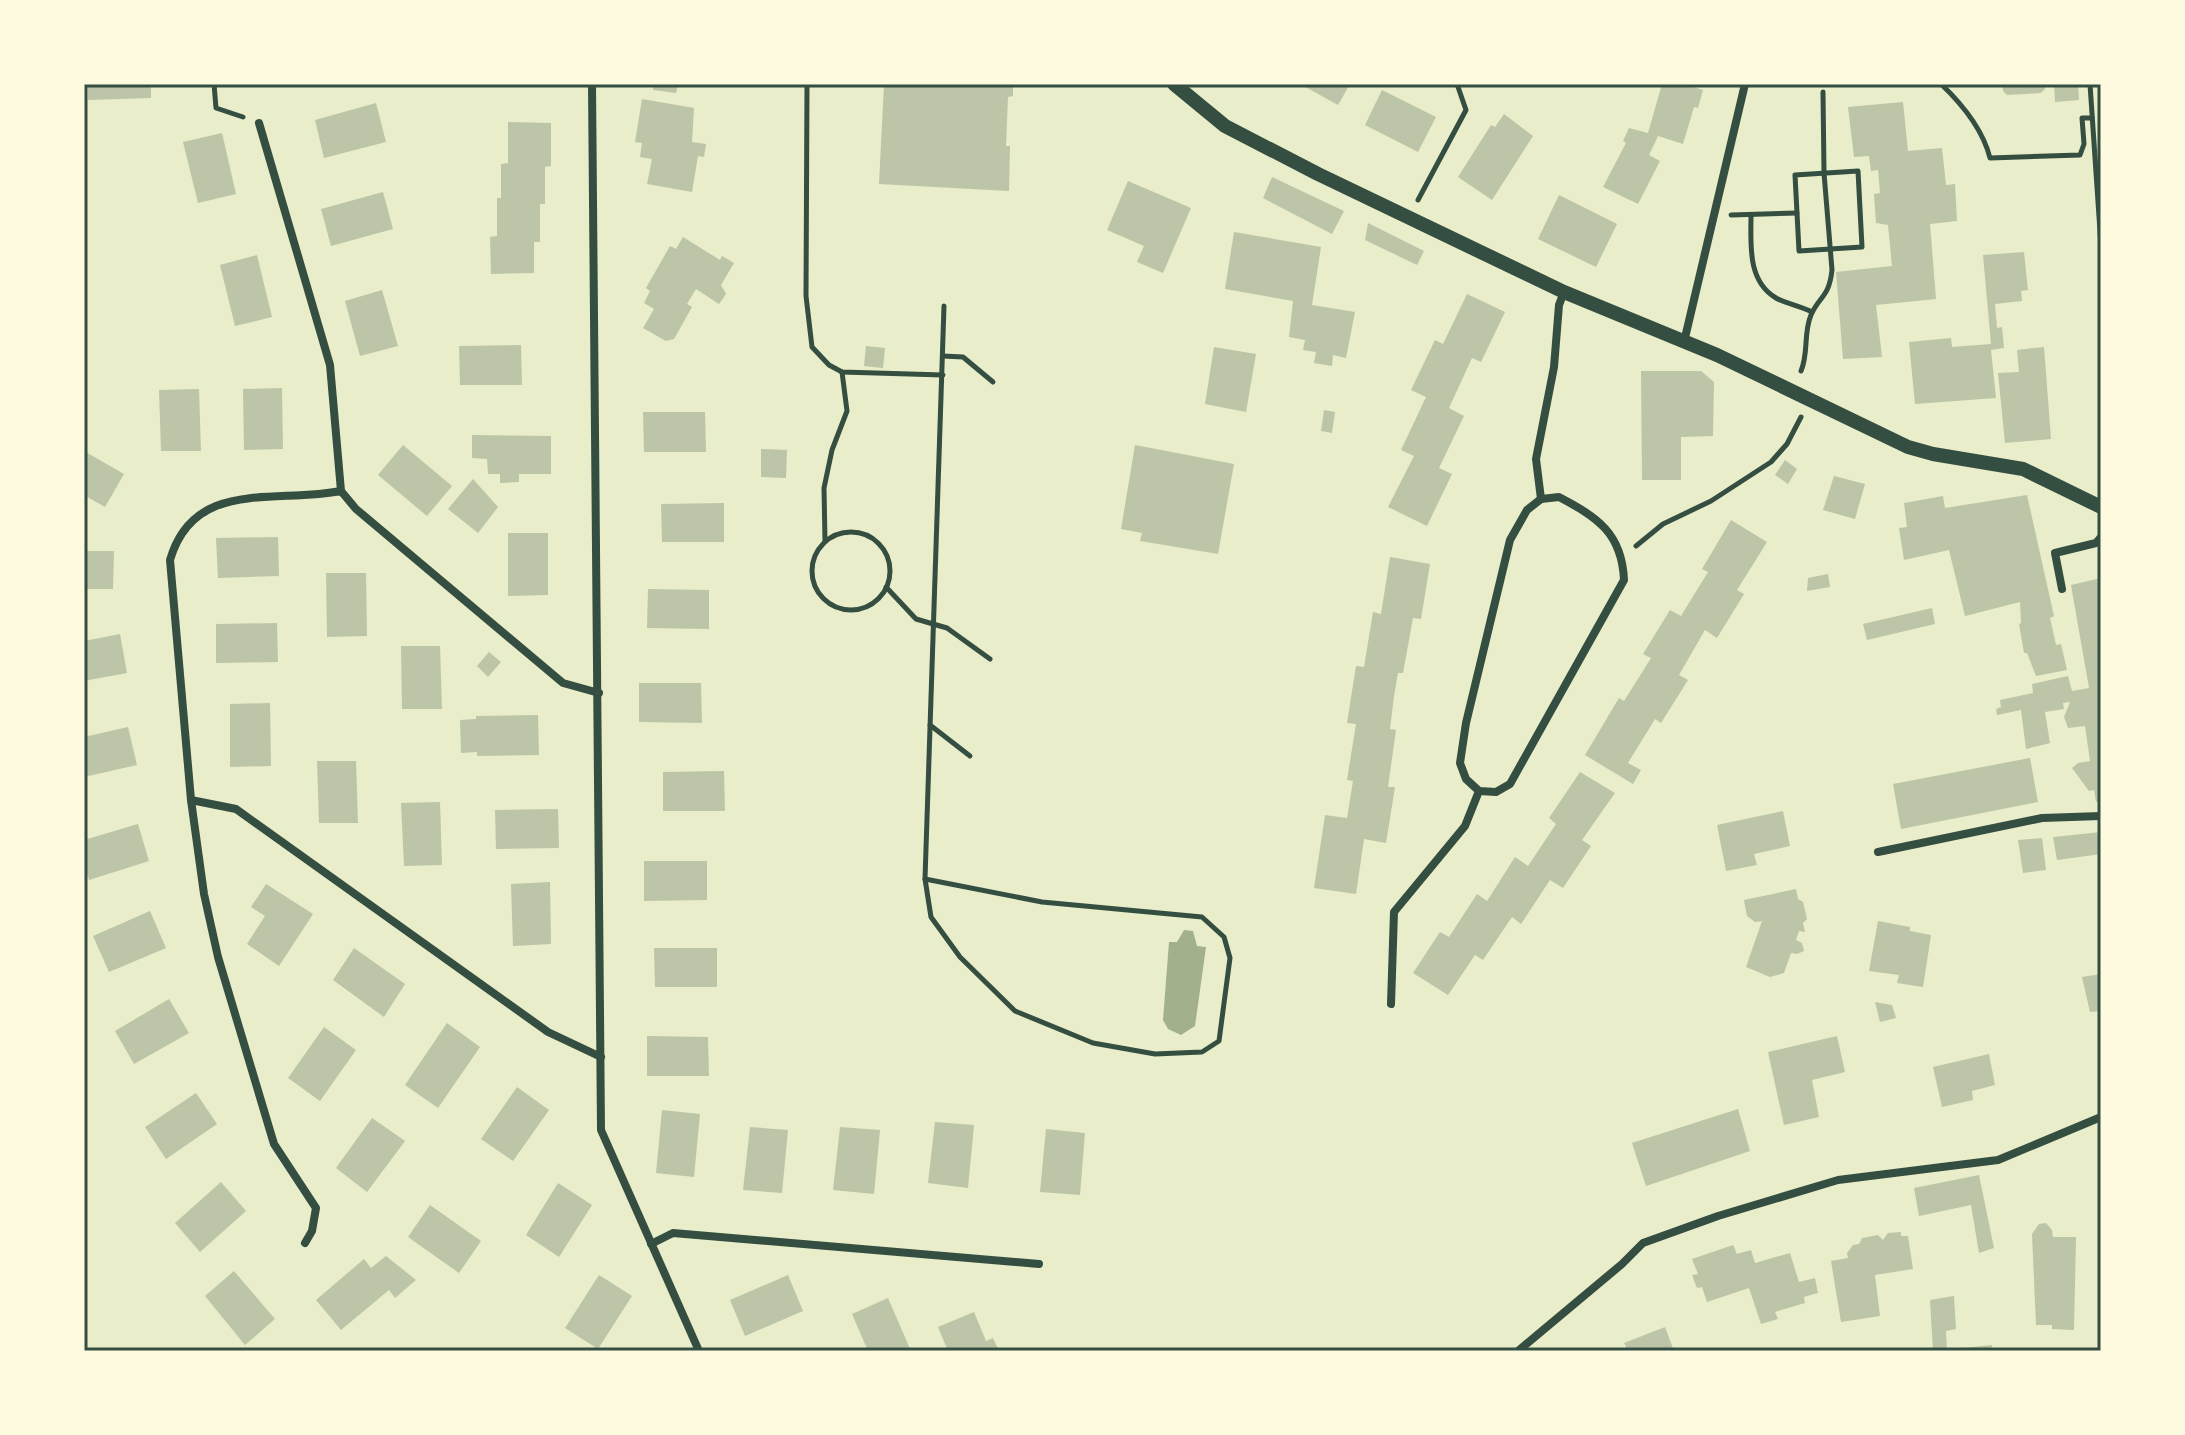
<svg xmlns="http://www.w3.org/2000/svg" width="2185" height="1435" font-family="Inter,sans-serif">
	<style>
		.water { fill: #a3b18a }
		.building { fill: #bcc5a7 }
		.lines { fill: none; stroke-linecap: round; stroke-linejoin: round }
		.path { stroke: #344e41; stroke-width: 5 }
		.minor { stroke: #344e41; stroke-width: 8 }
		.tertiary { stroke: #344e41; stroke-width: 14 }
		.neatline { fill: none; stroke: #344e41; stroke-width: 3 }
	</style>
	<rect width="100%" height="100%" fill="#e9edc9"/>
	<!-- water -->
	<path class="water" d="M1184 930 1193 931 1197 946 1206 947 1195 1026 1181 1035 1168 1029 1163 1020 1169 942H1177Z"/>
	<!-- building -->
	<g class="building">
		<path d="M88 84H151V98L88 100Z"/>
		<path d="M653 84H678L676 93 653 90Z"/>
		<path d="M884 84 981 87V84H1013V96L1008 97 1006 146H1010L1009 191 879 184Z"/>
		<path d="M1300 84H1350L1338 105Z"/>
		<path d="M1662 84H1684L1703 90 1698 108 1694 107 1683 144 1658 136 1649 155 1660 161 1638 204 1603 187 1626 143 1623 141 1629 128 1648 133Z"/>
		<path d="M2002 84H2045V89L2041 93 2007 95 2003 91Z"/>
		<path d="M2054 84H2078L2079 100 2055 102Z"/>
		<path d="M1382 90 1436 117 1418 152 1365 125Z"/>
		<path d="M642 99 694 108 692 142 706 144 704 157 698 156 692 192 647 184 652 159 640 157 642 143 635 142Z"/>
		<path d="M1903 102 1908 151 1942 148 1946 185 1955 184 1957 221 1930 224 1936 299 1876 305 1882 357 1843 359 1836 272 1892 266 1888 225 1876 223 1874 194 1880 193 1878 170 1871 171 1869 156 1854 157 1848 107Z"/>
		<path d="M376 103 386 142 324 158 315 120Z"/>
		<path d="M1504 114 1533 136 1492 200 1458 177 1491 125 1495 127Z"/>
		<path d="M508 122 551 123V166L545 167V204H540V242H534V273L491 274 490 237 497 236V198H501V164L508 163Z"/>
		<path d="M222 133 236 194 198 203 183 142Z"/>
		<path d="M1272 177 1344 211 1332 234 1263 198Z"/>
		<path d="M1128 181 1191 208 1163 273 1137 262 1144 246 1107 230Z"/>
		<path d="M383 192 393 229 331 246 321 209Z"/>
		<path d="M1559 195 1617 224 1596 267 1538 239Z"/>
		<path d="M1368 223 1424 251 1417 265 1365 240Z"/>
		<path d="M1234 232 1321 247 1312 305 1355 312 1346 358 1333 355 1332 366 1314 363 1316 352 1303 350 1305 340 1289 337 1293 301 1225 289Z"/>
		<path d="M683 237 720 260 722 256 734 263 721 285 726 294 719 304 696 289 687 304 692 307 674 339 666 341 643 328 654 309 644 303 650 291 646 288 670 246 676 249Z"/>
		<path d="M2024 252 2028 290 2021 291 2022 301 1995 304 1997 328 2002 327 2004 348 1991 350 1996 398 1915 404 1909 342 1951 338 1952 347 1991 344 1983 255Z"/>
		<path d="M257 255 272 317 235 326 220 265Z"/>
		<path d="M382 290 398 346 360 356 345 301Z"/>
		<path d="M1467 294 1505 312 1481 362 1472 358 1449 408 1464 416 1439 468 1452 474 1427 526 1388 507 1414 456 1401 450 1426 397 1411 390 1435 340 1443 344Z"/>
		<path d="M521 345 522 385H460L459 346Z"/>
		<path d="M866 346 885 348 883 368 864 366Z"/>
		<path d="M1214 347 1256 354 1246 412 1205 404Z"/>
		<path d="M2044 347 2051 439 2005 443 1998 373 2019 372 2017 350Z"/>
		<path d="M1641 371H1701L1714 382 1713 436 1681 437V480H1642Z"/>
		<path d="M282 388 283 449 244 450 243 389Z"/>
		<path d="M199 389 201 451H161L159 390Z"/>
		<path d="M1324 410 1335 412 1332 433 1321 431Z"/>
		<path d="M643 412H705L706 452H644Z"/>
		<path d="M472 435 551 436V474H519V482L500 483V474H488L487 459 472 458Z"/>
		<path d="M403 445 452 486 427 516 378 475Z"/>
		<path d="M1135 445 1234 464 1218 554 1140 541 1142 533 1121 529Z"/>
		<path d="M761 449 787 450 786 478 761 477Z"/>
		<path d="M84 451 124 474 105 507 84 495Z"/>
		<path d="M1785 460 1797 469 1788 484 1775 475Z"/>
		<path d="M1834 476 1865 484 1855 519 1823 510Z"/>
		<path d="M473 479 498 507 478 533 448 509Z"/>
		<path d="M2027 495 2054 616 2050 618 2056 645 2061 644 2067 670 2036 676 2027 653H2024L2019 624 2021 623 2020 602 1965 616 1949 550 1904 560 1899 528 1907 527 1904 503 1943 496 1945 508Z"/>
		<path d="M724 503V542H662L661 504Z"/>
		<path d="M1731 520 1767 542 1737 590 1744 594 1717 638 1705 630 1679 675 1688 680 1661 723 1655 719 1628 763 1641 770 1633 784 1585 755 1619 698 1624 701 1651 658 1643 654 1670 610 1681 616 1708 572 1702 569Z"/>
		<path d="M508 533H548V595L508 596Z"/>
		<path d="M278 537 279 576 218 578 216 538Z"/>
		<path d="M84 551H114L113 589H84Z"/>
		<path d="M1390 557 1430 564 1421 619 1413 618 1403 673H1398L1394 696 1390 729 1396 730 1388 787H1395L1386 843 1364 839 1356 894 1314 888 1325 815 1347 818 1353 781 1347 780 1356 724 1347 723 1356 666 1364 667 1373 612 1381 614Z"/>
		<path d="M326 573H366L367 636 327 637Z"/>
		<path d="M1828 574 1830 587 1807 591 1808 578Z"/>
		<path d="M2101 578V802H2096L2094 790 2089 791 2072 768 2078 763 2090 761 2085 726 2068 728 2064 717 2070 702 2063 703 2064 709 2045 712 2050 743 2026 749 2021 710 1997 715 1996 709 2001 707 2000 700 2033 693 2032 684 2068 676 2072 691 2089 688 2071 585Z"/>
		<path d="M648 589 709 590V629L647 628Z"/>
		<path d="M1932 608 1935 624 1867 640 1863 624Z"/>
		<path d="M277 623 278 662 216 663V624Z"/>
		<path d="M120 634 127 673 84 681V641Z"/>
		<path d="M401 646H440L442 709H402Z"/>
		<path d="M489 652 501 662 488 677 477 666Z"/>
		<path d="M639 683H701L702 723 639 722Z"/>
		<path d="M270 703 271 766 230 767V704Z"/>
		<path d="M538 715 539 755 477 756V752L461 753 460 720 476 719V716Z"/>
		<path d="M128 727 137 765 84 777V737Z"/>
		<path d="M2030 758 2038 802 1901 829 1893 784Z"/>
		<path d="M317 761H356L358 823H319Z"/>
		<path d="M724 771 725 811H663V772Z"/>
		<path d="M1580 772 1615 793 1582 840 1591 846 1563 888 1550 880 1521 924 1512 917 1483 960 1475 955 1448 995 1413 973 1440 932 1449 937 1477 894 1487 901 1515 857 1528 866 1556 824 1549 818Z"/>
		<path d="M440 802 442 865 404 866 401 803Z"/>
		<path d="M558 809 559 848 496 849 495 810Z"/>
		<path d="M1783 811 1790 846 1754 854 1757 865 1726 871 1717 825Z"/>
		<path d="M138 824 149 861 89 880 84 862V840Z"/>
		<path d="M2101 832V854L2057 860 2053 837Z"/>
		<path d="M2042 838 2046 870 2023 873 2018 840Z"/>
		<path d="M644 861H707V900L644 901Z"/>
		<path d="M550 882 551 944 513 946 511 884Z"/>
		<path d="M266 884 313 914 279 966 247 944 265 916 251 907Z"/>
		<path d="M1796 889 1798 899 1803 902 1807 919 1803 923 1805 932 1799 931 1796 940 1802 943 1804 951 1797 954 1791 953 1784 973 1770 977 1746 967 1762 921 1755 922 1747 916 1744 900Z"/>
		<path d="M150 911 166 948 109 972 93 936Z"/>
		<path d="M1878 921 1910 927V931L1931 935 1923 987 1897 983 1899 975 1869 971Z"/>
		<path d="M354 948 405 984 384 1017 333 980Z"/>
		<path d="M654 948H717V987H655Z"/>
		<path d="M2101 974V1011L2090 1012 2082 977Z"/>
		<path d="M169 999 189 1033 134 1064 115 1031Z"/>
		<path d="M1875 1002 1892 1005 1896 1018 1880 1022Z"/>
		<path d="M447 1023 480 1047 438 1108 405 1085Z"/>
		<path d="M324 1027 356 1050 320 1101 288 1078Z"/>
		<path d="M647 1036 708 1037 709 1076H647Z"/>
		<path d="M1837 1036 1845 1072 1812 1080 1819 1117 1784 1125 1768 1052Z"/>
		<path d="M1989 1054 1995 1085 1972 1091 1973 1100 1942 1107 1933 1067Z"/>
		<path d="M517 1087 549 1110 513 1161 481 1139Z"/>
		<path d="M196 1093 217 1124 166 1159 145 1127Z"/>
		<path d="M1738 1109 1750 1151 1646 1186 1632 1143Z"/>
		<path d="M662 1110 700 1114 694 1177 656 1173Z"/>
		<path d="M372 1118 405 1141 367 1192 336 1168Z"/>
		<path d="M935 1122 974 1125 968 1188 928 1183Z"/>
		<path d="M750 1127 788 1130 782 1193 743 1190Z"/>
		<path d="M840 1127 880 1130 874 1194 833 1190Z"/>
		<path d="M1046 1129 1085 1133 1080 1195 1040 1192Z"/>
		<path d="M1979 1175 1994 1248 1979 1253 1971 1205 1919 1216 1914 1188Z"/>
		<path d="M221 1182 246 1211 200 1252 175 1223Z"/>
		<path d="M558 1183 592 1205 559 1257 526 1235Z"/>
		<path d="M430 1205 481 1241 459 1273 408 1237Z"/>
		<path d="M2046 1223 2052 1230 2053 1237H2076L2074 1330 2052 1329V1325H2036L2032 1234 2039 1224Z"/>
		<path d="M1901 1232V1236H1908L1913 1269 1875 1275 1880 1316 1841 1322 1831 1261 1848 1258 1847 1253 1853 1245 1859 1244 1862 1238 1878 1235 1883 1240 1888 1233Z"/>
		<path d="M1733 1245 1737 1254 1751 1250 1755 1263 1790 1253 1799 1282 1815 1278 1818 1293 1804 1297 1805 1303 1775 1312 1778 1319 1761 1324 1749 1288 1707 1302 1702 1287 1697 1288 1692 1275 1698 1274 1692 1259Z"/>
		<path d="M386 1256 416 1280 395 1298 389 1290 341 1330 316 1300 364 1259 371 1268Z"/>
		<path d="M234 1271 275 1319 245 1345 205 1296Z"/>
		<path d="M599 1275 632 1296 598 1349 565 1328Z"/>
		<path d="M788 1275 803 1311 745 1336 730 1300Z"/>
		<path d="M1954 1296 1956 1329 1946 1331 1947 1351H1933L1930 1300Z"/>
		<path d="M888 1298 911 1351H868L852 1314Z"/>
		<path d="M974 1312 986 1341 993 1338 999 1351H948L938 1327Z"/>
		<path d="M1665 1327 1674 1351H1628L1624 1343Z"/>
		<path d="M1992 1345V1351H1954V1349Z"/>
	</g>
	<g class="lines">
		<!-- path -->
		<g class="path">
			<path d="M214 84 216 108 243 117"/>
			<path d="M807 84 806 296 812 347 829 365 842 372 943 375"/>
			<path d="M1941 84C1962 104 1983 130 1990 158L2080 155 2084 144 2082 118H2092"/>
			<path d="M2090 84 2101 246"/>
			<path d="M1858 171 1862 247 1799 251 1795 175Z"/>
			<path d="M1418 200 1466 110 1457 84"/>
			<path d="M1731 215 1797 213"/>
			<path d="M1751 216C1751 244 1747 281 1776 298 1786 304 1799 305 1812 312"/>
			<path d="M943 356 963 357 993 382"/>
			<path d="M1801 371C1809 352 1803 334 1811 315 1819 296 1829 298 1832 270L1824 173 1823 92"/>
			<circle cx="851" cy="571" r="39"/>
			<path d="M825 541 824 488 832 450 847 411 842 372"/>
			<path d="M1636 546 1663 524 1711 501 1771 462 1787 444 1801 417"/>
			<path d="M886 587 916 619 947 628 990 659"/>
			<path d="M930 725 970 756"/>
			<path d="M925 879 1042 902 1202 917 1224 937 1230 958 1219 1041 1202 1052 1155 1054 1093 1043 1015 1011 960 957 931 917Z"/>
			<path d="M925 879 944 306"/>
		</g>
		<!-- minor -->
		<g class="minor">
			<path d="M592 84 601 1130 699 1351"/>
			<path d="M259 123 330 365 341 491"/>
			<path d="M1684 342 1745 84"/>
			<path d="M1559 497C1597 517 1622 533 1624 580L1510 784 1496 792 1479 791 1466 779 1460 763 1466 723 1510 540 1527 510 1541 499Z"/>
			<path d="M1541 499 1536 459 1554 367 1559 305 1564 292"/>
			<path d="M2062 589 2055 553 2096 543 2101 537"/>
			<path d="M191 800 236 809 548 1032 601 1057"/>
			<path d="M1878 852 2042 818 2101 816"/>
			<path d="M1391 1004 1394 912 1465 826 1479 791"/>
			<path d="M305 1243 312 1231 316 1208 274 1144 218 957 204 894 191 800 170 560C194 478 275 504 341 491L356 509 563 683 599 693"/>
			<path d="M651 1244 673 1233 1039 1264"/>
			<path d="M1518 1351 1622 1264 1643 1243 1718 1216 1838 1180 1998 1160 2101 1117"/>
		</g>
		<!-- tertiary -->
		<path class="tertiary" d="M1174 84 1225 126 1318 174 1564 292 1717 355 1908 447 1933 454 2023 469 2101 507"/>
	</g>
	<!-- border -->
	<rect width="2185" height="1435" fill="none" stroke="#fefae0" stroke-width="172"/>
	<rect x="86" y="86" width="2013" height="1263" class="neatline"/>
</svg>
